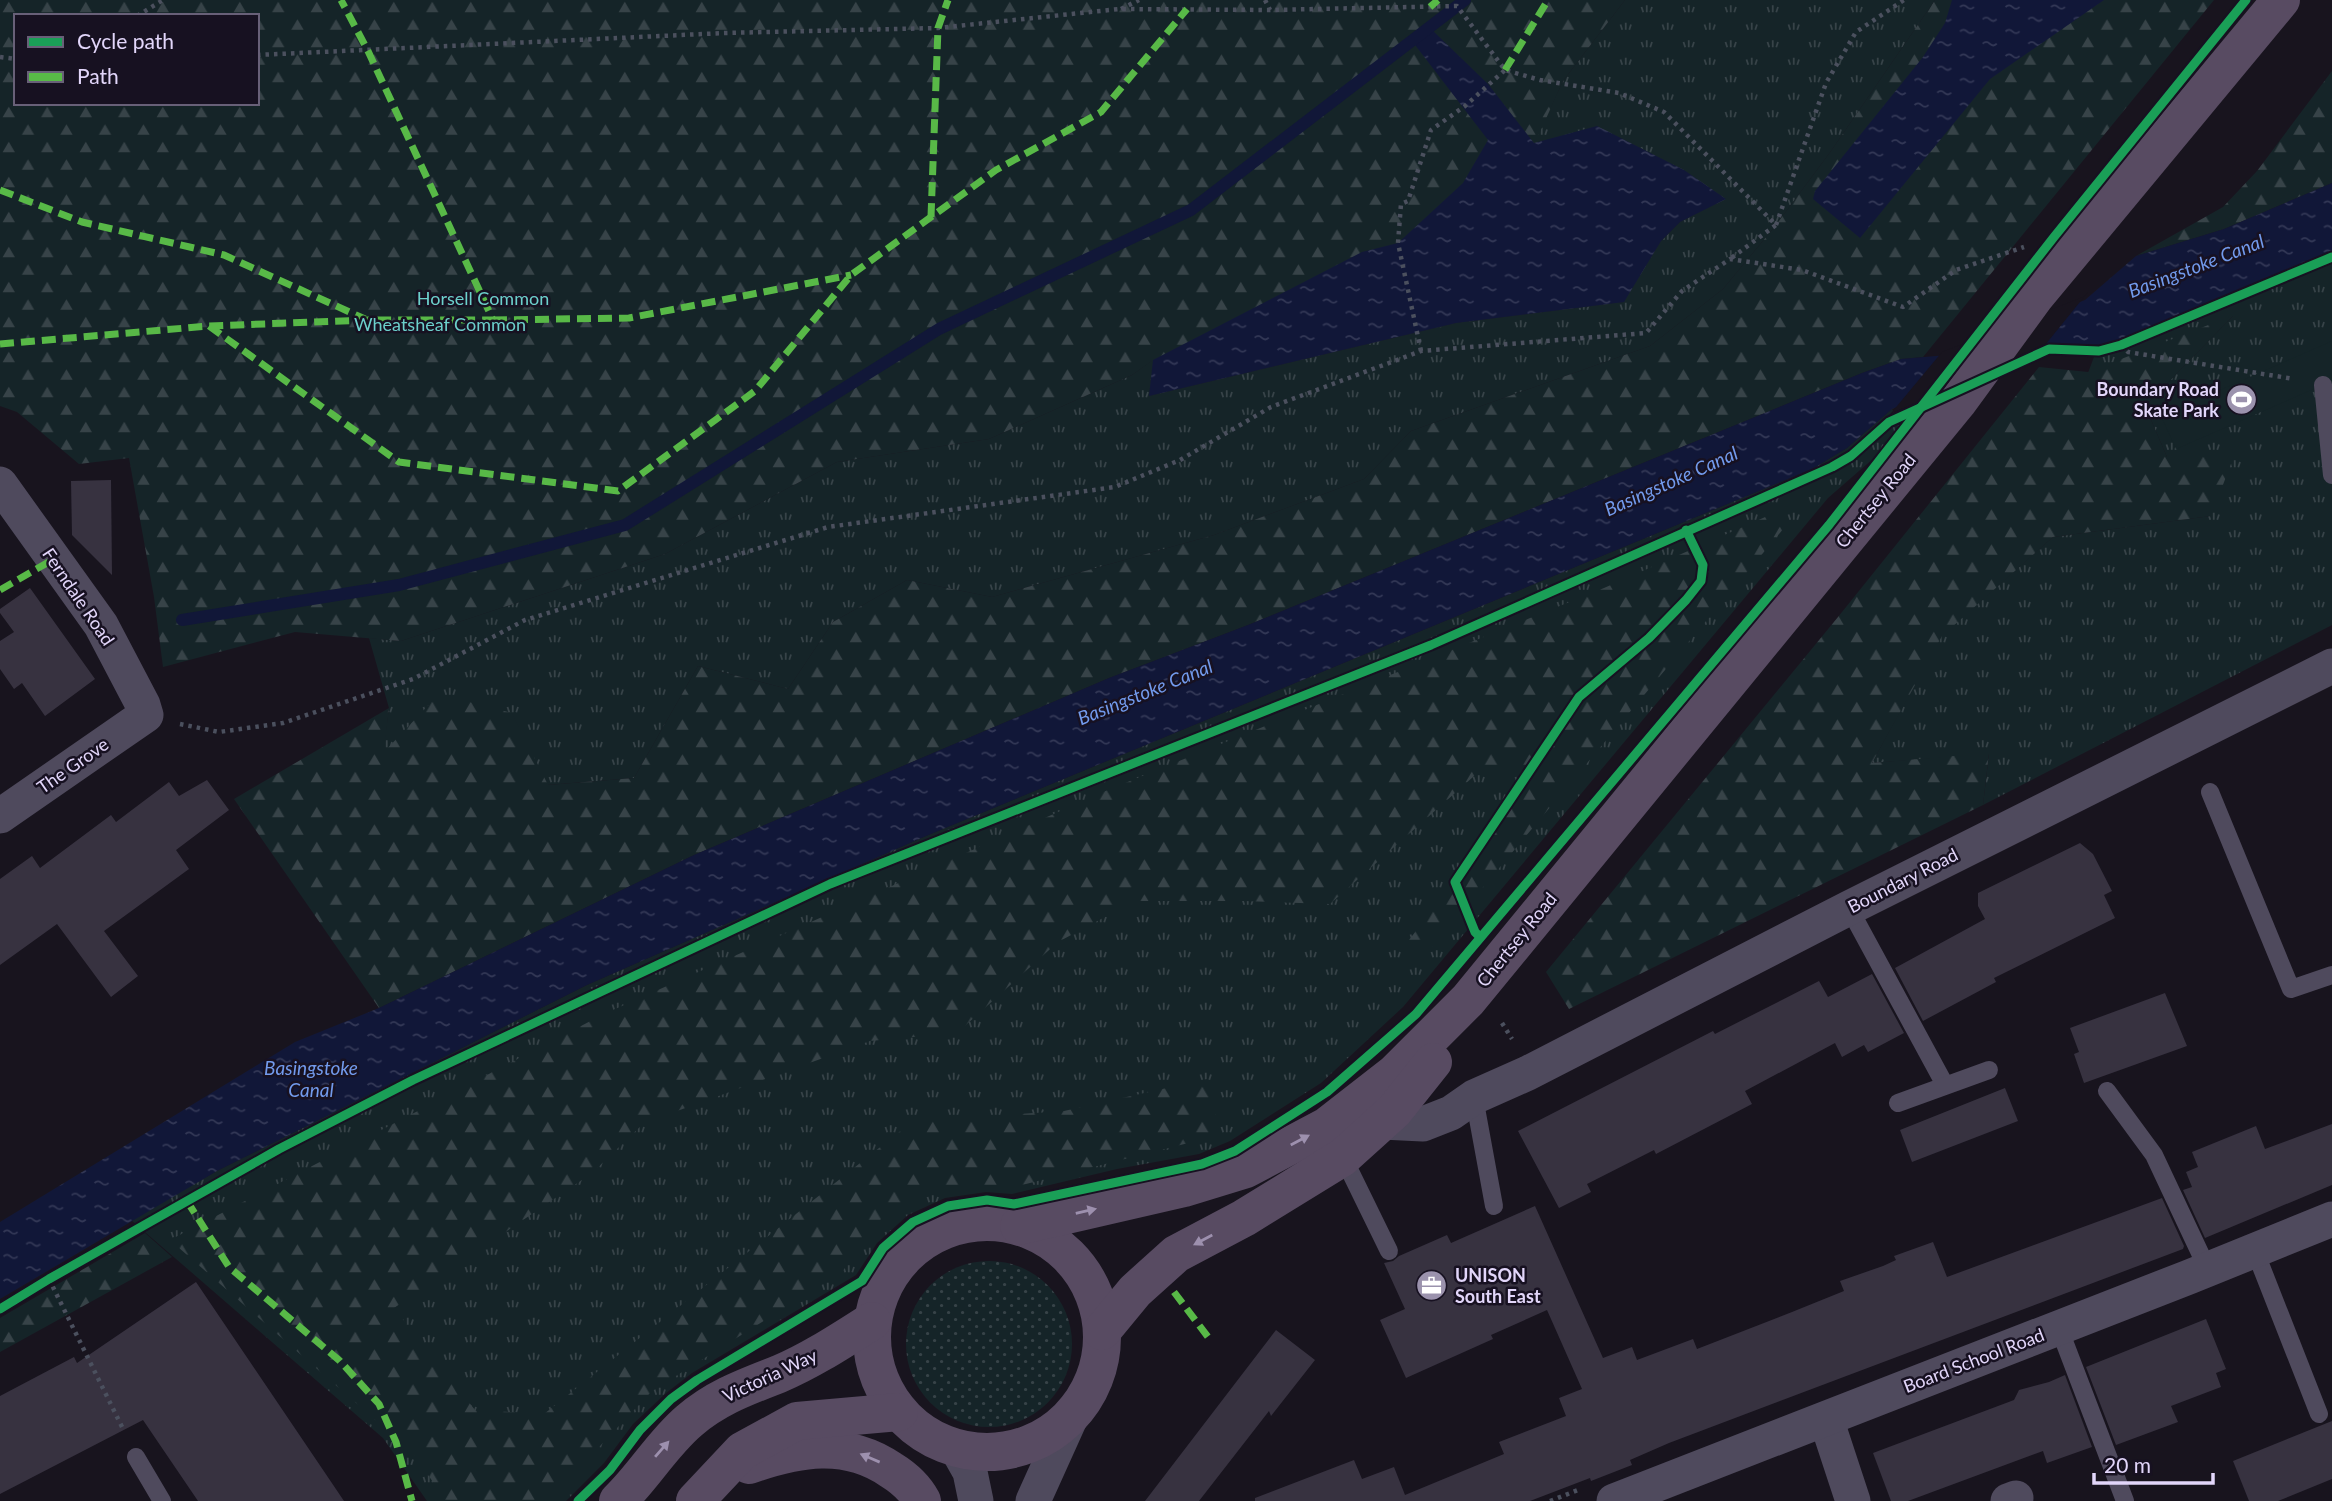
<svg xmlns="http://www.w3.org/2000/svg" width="2332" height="1501" font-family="Lato,sans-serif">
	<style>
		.grass { fill: url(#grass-tufts) }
		.forest { fill: url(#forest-firs); fill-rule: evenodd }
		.park { fill: #152428 }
		.garden { fill: url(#garden-dots) }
		.water { fill: url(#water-ripples) }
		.pier { fill: #18141e }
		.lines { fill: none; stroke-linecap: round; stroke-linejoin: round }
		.stream { stroke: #111738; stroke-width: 12 }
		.building { fill: #373240 }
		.path { stroke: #4b505e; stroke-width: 4.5; stroke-dasharray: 3.5 5; stroke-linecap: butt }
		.lane { stroke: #4f4a5d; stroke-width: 18 }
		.street { stroke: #4f4a5d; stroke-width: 35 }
		.primary { stroke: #584b62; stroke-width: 38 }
		.quiet { stroke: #58b947; stroke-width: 7; stroke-dasharray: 14 7; stroke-linecap: butt }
		.cycleway-casing { stroke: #171121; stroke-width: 13 }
		.cycleway { stroke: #1a9f57; stroke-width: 9 }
		.oneway { fill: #9d90ae }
		.labels { text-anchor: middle; stroke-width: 5; stroke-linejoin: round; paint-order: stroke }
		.park-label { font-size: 18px; fill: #6cd0cc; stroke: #171121 }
		.poi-label { font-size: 18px; font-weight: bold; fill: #e2d6fa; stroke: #171121; text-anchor: end }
		.street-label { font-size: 18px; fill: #e2d6fa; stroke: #171121 }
		.water-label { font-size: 19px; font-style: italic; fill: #729aec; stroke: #171121 }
	</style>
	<defs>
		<pattern id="grass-tufts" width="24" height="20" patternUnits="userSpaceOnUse" patternTransform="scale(1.75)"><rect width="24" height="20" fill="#152428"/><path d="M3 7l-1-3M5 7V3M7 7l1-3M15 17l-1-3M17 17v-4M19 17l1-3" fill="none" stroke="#374348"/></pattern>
		<pattern id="forest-firs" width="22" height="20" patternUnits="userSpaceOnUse" patternTransform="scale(1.75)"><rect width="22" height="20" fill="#152428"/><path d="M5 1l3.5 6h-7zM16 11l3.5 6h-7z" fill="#374348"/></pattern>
		<pattern id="garden-dots" width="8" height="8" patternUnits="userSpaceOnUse" patternTransform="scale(1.75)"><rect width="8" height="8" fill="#152428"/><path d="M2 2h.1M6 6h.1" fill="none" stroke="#374348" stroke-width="1.8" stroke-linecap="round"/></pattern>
		<pattern id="water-ripples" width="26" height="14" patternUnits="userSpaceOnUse" patternTransform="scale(1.75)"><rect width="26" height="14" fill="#111738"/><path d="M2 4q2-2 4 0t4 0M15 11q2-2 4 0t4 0" fill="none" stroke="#333856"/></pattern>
	</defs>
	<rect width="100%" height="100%" fill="#18141e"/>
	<!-- grass -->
	<g class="grass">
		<path d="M1625 0H1935L1831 151 1776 225 1723 289 1650 346 1411 431 1364 479 1214 535 992 597 907 580 833 622 788 689 698 666 634 778 547 785 512 714 383 753 389 708 369 638 401 641 665 554 837 462 989 439 1132 375 1153 360 1149 396 1456 323 1623 302 1661 241 1680 222 1725 199 1534 143 1563 81Z"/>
		<path d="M2332 251V625L1983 805 1989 754 1872 763 1941 636 2053 537 2211 516 2167 457 2145 406 2233 316 2088 373 2097 349Z"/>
		<path d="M1892 409 1906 430 1828 498 1403 1007 1321 1083 1230 1141 1199 1154 1117 1169 1012 1194 986 1192 945 1198 908 1215 877 1243 856 1275 692 1373 666 1393 633 1424 604 1463 566 1501H427L383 1438 131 1220 217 1171 587 985 926 836 1812 469 1847 448Z"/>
	</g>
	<!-- forest -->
	<g class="forest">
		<path d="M0 0H1625L1563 81 1535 143 1597 126 1684 170 1726 199 1680 222 1661 241 1624 302 1456 323 1149 396 1152 361 1132 375 989 439 837 462 665 554 401 641 295 632 163 667 154 597 129 458 79 464 17 412 0 406ZM16 16H257V103H16Z"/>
		<path d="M1935 0H2214L1923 357 1901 359 1862 373 1248 625 1109 678 694 855 379 1008 234 799 389 708 384 752 439 694 512 713 548 785 634 778 698 666 788 689 833 622 907 580 992 597 1214 535 1364 479 1411 431 1650 346 1723 289 1776 225 1831 151Z"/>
		<path d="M2332 71V183L2224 229 2136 256 2223 207 2257 171Z"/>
		<path d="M2234 315 2145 406 2167 457 2234 456 2211 516 2053 537 1942 636 1872 763 1989 753 1983 805 1569 1009 1546 972 1838 617 2039 367 2088 372Z"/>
		<path d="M1781 510 1789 522 1433 947 1409 940 1541 769H1482L1330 904 1244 901H1135L1058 942 957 1033 870 1041 644 1123 592 1173 394 1308 475 1410 544 1414 913 1121 1064 1111 1207 1079 1220 1135 1018 1186 937 1189 887 1211 842 1272 652 1391 548 1501H446L413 1453 170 1240 604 1014 1103 792 1604 588Z"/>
		<path d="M145 1233 172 1257 0 1352V1318Z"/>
	</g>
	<!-- park -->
	<path class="park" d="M2332 341V381L2176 449 2161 416Z"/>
	<!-- garden -->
	<circle class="garden" cx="989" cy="1344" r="83"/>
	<!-- water -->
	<g class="water">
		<path d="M1952 0H2104L1990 79 1860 238 1813 199 1815 191 1923 57 1945 23Z"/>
		<path d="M1430 28 1488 84 1534 143 1597 126 1684 170 1726 199 1680 222 1661 241 1624 302 1456 323 1149 396 1153 360 1362 252 1398 243 1463 183 1488 140 1412 41Z"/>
		<path d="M2332 183V251L2097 349 2046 347 1892 409 1847 448 1812 469 926 836 587 985 217 1171 0 1299V1222L295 1042 379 1008 694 855 1109 678 1248 625 1862 373 1901 359 1948 355 2085 300 2136 256 2224 229Z"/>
	</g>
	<!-- pier -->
	<path class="pier" d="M2088 292 2037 355 1894 412 1887 418 1942 352 2083 297Z"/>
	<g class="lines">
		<!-- stream -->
		<path class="stream" d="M182 620 399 585 625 525 939 329 1191 210 1465 0"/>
	</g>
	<!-- building -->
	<g class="building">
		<path d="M111 480 112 575 72 535 71 481Z"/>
		<path d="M30 588 95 679 45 716 22 683 14 689 0 669V641L14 632 0 613V609Z"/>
		<path d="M207 780 229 810 176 850 189 869 104 931 138 976 111 997 57 924 0 965V879L32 856 40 868 111 815 116 822 169 782 179 796Z"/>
		<path d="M2080 843 2093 854 2112 891 2104 895 2115 918 1994 978 1996 982 1923 1021 1895 968 1985 919 1978 906V893Z"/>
		<path d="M1872 974 1904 1033 1868 1052 1864 1045 1842 1057 1835 1043 1745 1091 1752 1104 1656 1154 1654 1150 1587 1184 1591 1192 1559 1208 1518 1131 1713 1031 1715 1034 1819 981 1828 997Z"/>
		<path d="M2165 993 2187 1046 2084 1083 2074 1054 2079 1052 2070 1028Z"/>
		<path d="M2005 1088 2018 1121 1912 1162 1900 1130Z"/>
		<path d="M2332 1124V1185L2205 1238 2183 1190 2192 1187 2186 1172 2198 1167 2192 1152 2256 1126 2265 1149Z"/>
		<path d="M2162 1198 2184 1246 2183 1249 1669 1443 1630 1460 1632 1465 1591 1481 1590 1478 1530 1501H1255V1498L1354 1460 1362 1479 1394 1467 1405 1495 1504 1454 1499 1442 1566 1416 1559 1398 1582 1389 1547 1310 1491 1335 1493 1339 1406 1378 1380 1320 1405 1309 1384 1263 1393 1261 1399 1256 1447 1235 1451 1243 1535 1206 1603 1358 1632 1347 1637 1360 1693 1339 1697 1349 1792 1312 1844 1291 1840 1281 1883 1266 1896 1260 1894 1256 1933 1242 1947 1277Z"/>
		<path d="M196 1282 344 1501H198L143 1420 0 1494V1396L74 1357 77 1363Z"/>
		<path d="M2206 1319 2226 1369 2216 1373 2221 1387 2171 1406 2178 1422 2116 1445 2086 1367Z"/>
		<path d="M1276 1330 1315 1360 1271 1416 1269 1411 1199 1501H1145Z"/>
		<path d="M2065 1375 2092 1447 2047 1463 2043 1451 1908 1501H1891L1873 1453 2014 1400 2019 1390 2049 1382Z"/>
		<path d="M2332 1421V1479L2278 1501H2249L2233 1461Z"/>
	</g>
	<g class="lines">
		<!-- path -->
		<g class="path">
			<path d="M1265 0 1270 10"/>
			<path d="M1121 9 1139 0"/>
			<path d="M137 16 163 0"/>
			<path d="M257 55 724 33 938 28 1119 9 1270 10 1457 6 1505 70 1540 80 1619 93 1664 112 1776 225 1730 259"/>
			<path d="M0 57 16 59"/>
			<path d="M1776 225 1826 83 1856 32 1904 0"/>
			<path d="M2121 345 2128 352 2294 379"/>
			<path d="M1421 351 1398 243 1401 204 1408 201 1431 130 1465 106 1505 70"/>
			<path d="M180 724 219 732 283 723 413 679 525 620 828 527 1115 487 1180 460 1271 407 1421 351 1646 333 1682 291 1730 259 1802 270 1903 307 1956 270 2024 247"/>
			<path d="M1502 1023 1512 1039"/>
			<path d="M49 1279 124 1431"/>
			<path d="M1550 1501 1578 1490"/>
		</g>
		<!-- lane -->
		<g class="lane">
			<path d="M2323 385 2332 475"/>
			<path d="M2210 792 2291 989 2332 975"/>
			<path d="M1849 908 1945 1085"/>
			<path d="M2107 1091 2154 1155 2208 1270"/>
			<path d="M1474 1097 1494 1206"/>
			<path d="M1898 1103 1989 1070"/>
			<path d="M1343 1157 1389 1251"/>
			<path d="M2255 1251 2319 1414"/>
			<path d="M2059 1328 2125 1501"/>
			<path d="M136 1457 162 1501"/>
		</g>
		<!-- street -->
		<g class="street">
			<path d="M0 484 101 625 143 705 146 715 0 816"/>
			<path d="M1382 1122 1423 1124 1451 1113 1474 1097 1528 1073 1849 908 2332 666"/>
			<path d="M1826 1419 1853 1501"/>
			<path d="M957 1449 970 1472 976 1501"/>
			<path d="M1033 1501 1070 1419"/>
			<path d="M1614 1501 2189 1277 2332 1219"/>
			<path d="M2008 1501 2016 1498"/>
		</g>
		<!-- primary -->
		<g class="primary">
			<circle cx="987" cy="1337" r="115"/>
			<path d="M1019 1226 1184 1188 1246 1169 1327 1126 1395 1073 1468 1000 1958 402 2034 298 2281 0"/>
			<path d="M1102 1331 1135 1291 1176 1254 1244 1218 1343 1157 1394 1111 1433 1062"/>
			<path d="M749 1465C798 1448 846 1439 891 1470 904 1478 915 1488 922 1501"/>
			<path d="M618 1501C644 1476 662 1444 689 1421 717 1397 746 1387 779 1374 812 1360 842 1340 872 1321"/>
			<path d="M695 1501 742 1451 797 1421 899 1412"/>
		</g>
		<!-- quiet -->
		<g class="quiet">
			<path d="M1430 7 1438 0"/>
			<path d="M1505 70 1548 0"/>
			<path d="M0 190 82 222 224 255 365 319"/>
			<path d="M931 217 938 28 948 0"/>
			<path d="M493 320 629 318 851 275"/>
			<path d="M209 326 399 462 618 491 755 391 851 275 996 170 1101 112 1187 9"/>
			<path d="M0 344 209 326 368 320H493L368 51 341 0"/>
			<path d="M0 590 54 559"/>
			<path d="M187 1201 229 1267 340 1361 379 1404 396 1442 412 1501"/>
			<path d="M1174 1292 1208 1337"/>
		</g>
		<defs>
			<g id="cycleway">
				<path d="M1480 937 1475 932 1455 882 1579 697 1649 638 1686 600 1701 581 1703 565 1686 530"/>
				<path d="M0 1309 49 1279 279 1149 413 1080 830 884 1431 645 1832 467 1851 456 1889 422 2049 349 2099 351 2121 345 2332 257"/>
				<path d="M578 1501 610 1470 640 1430 671 1399 697 1380 862 1281 883 1248 913 1222 948 1206 987 1200 1014 1204 1202 1164 1235 1151 1327 1092 1416 1014 1829 525 2054 237 2246 0"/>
			</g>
		</defs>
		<!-- cycleway casing -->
		<use href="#cycleway" class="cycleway-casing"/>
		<!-- cycleway -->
		<use href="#cycleway" class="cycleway"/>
	</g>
	<!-- one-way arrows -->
	<defs><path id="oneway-solid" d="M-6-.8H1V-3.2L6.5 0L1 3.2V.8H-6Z" transform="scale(1.75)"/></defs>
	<g class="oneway">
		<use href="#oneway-solid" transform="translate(1300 1140) rotate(-28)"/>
		<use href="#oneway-solid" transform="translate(1086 1211) rotate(-13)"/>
		<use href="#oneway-solid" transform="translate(1203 1240) rotate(152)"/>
		<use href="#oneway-solid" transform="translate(662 1449) rotate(-49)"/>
		<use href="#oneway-solid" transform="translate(870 1458) rotate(-157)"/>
	</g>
	<!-- icons -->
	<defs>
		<symbol id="stadium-disc" viewBox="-11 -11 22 22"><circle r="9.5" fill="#9b92ad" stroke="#171121"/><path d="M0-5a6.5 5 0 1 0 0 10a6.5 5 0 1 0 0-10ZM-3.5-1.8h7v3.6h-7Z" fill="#fff"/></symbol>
		<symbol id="office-disc" viewBox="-11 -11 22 22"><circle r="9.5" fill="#9b92ad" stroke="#171121"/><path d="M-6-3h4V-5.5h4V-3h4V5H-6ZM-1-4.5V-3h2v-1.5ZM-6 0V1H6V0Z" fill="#fff"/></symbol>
	</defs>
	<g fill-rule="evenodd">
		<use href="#stadium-disc" x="2224" y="382" width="35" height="35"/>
		<use href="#office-disc" x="1414" y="1268" width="35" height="35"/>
	</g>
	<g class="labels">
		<!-- park labels -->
		<g class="park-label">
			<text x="483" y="305">Horsell Common</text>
			<text x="440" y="331">Wheatsheaf Common</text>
		</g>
		<!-- poi labels -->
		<g class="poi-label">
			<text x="2219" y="396">Boundary Road<tspan x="2219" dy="21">Skate Park</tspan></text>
			<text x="1455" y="1282" text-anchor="start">UNISON<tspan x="1455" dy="21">South East</tspan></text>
		</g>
		<!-- street labels -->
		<g class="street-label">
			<text transform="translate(1876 501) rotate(-51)" y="6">Chertsey Road</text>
			<text transform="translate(78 597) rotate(56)" y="6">Ferndale Road</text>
			<text transform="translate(73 766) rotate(-35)" y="6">The Grove</text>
			<text transform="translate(1903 881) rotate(-27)" y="6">Boundary Road</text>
			<text transform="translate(1517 940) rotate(-51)" y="6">Chertsey Road</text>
			<text transform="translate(1974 1361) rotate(-21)" y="6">Board School Road</text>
			<text transform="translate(770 1376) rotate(-25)" y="6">Victoria Way</text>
		</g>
		<!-- water labels -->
		<g class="water-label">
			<text transform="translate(2196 266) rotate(-21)" y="7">Basingstoke Canal</text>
			<text transform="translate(1671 481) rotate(-24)" y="7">Basingstoke Canal</text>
			<text transform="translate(1145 692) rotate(-22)" y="7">Basingstoke Canal</text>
			<text x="311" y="1075">Basingstoke<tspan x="311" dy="22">Canal</tspan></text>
		</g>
	</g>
	<!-- legend -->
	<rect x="14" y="14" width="245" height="91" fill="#171121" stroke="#686078" stroke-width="2"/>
	<rect x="28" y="37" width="35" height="10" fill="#1a9f57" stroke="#686078" stroke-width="2"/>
	<text x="77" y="49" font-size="21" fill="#e2d6fa">Cycle path</text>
	<rect x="28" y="72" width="35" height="10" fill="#58b947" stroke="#686078" stroke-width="2"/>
	<text x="77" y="84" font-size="21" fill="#e2d6fa">Path</text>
	<!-- scale -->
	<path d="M2094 1473v10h119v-10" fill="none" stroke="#e2d6fa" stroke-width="3.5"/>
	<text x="2104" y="1473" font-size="21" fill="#e2d6fa" stroke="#171121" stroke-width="5" paint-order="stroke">20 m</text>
</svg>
